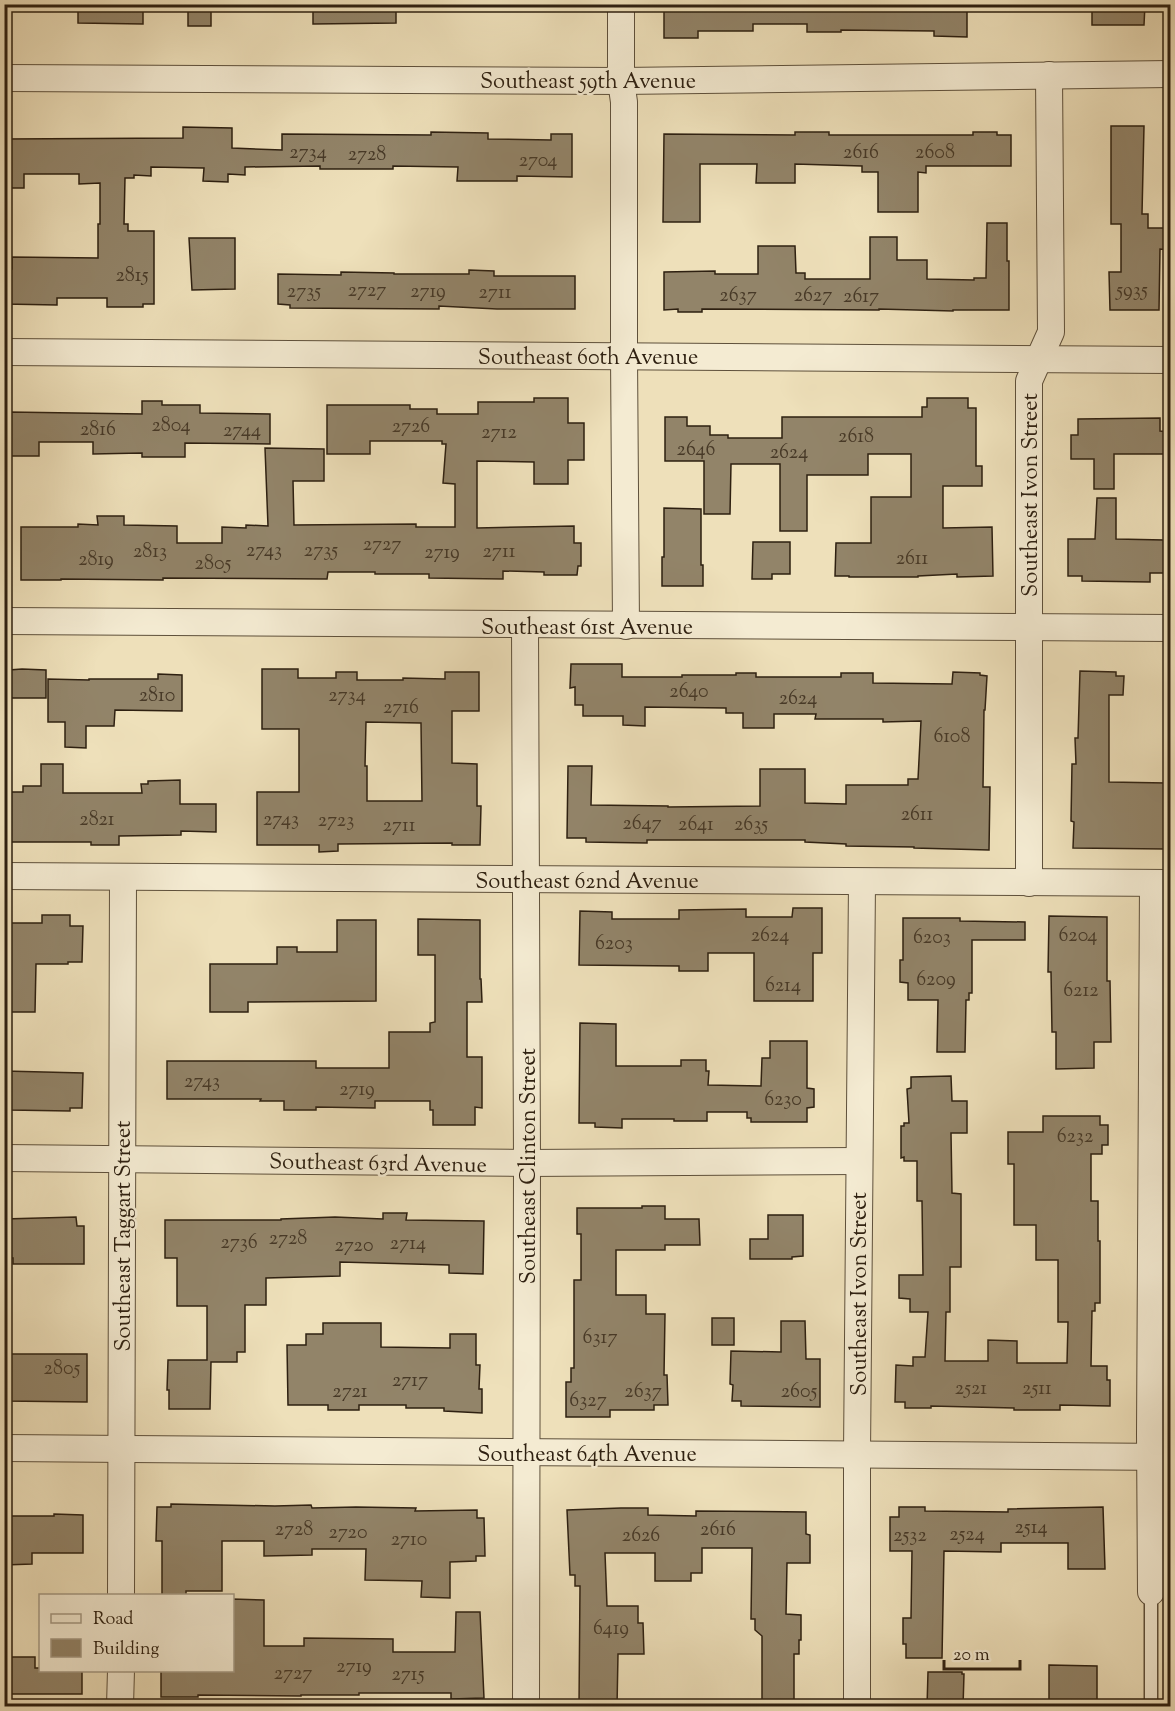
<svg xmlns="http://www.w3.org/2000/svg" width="1175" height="1711" font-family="'Sorts Mill Goudy',serif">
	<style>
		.building { fill: #928469; stroke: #2e2011; stroke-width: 1.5; fill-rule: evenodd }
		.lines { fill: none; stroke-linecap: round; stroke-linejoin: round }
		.lane-casing { stroke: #5e503b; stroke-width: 15 }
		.street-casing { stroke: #5e503b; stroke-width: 28 }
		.lane { stroke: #f4ebd2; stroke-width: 12 }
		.street { stroke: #f4ebd2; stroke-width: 26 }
		.labels { text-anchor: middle; stroke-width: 5; stroke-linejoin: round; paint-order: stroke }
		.number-label { font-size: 20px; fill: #473927 }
		.street-label { font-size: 22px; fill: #2e2011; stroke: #f4ebd2 }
	</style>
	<rect width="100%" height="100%" fill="#eee0ba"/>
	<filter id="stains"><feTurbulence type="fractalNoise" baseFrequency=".00333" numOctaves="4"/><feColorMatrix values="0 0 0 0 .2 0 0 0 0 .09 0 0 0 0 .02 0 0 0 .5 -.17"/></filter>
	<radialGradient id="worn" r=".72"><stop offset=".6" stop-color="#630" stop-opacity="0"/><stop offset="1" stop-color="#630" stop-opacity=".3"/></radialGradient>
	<!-- building -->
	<g class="building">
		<path d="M78 4H143V24L78 23Z"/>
		<rect x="188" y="4" width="23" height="22"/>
		<path d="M313 4H396V23L313 24Z"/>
		<path d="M664 4H967V37L934 36V31L841 30V32H807V24H753V31H698V38H664Z"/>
		<path d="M1092 4H1145L1144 25H1092Z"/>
		<path d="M1111 126H1144L1142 214H1148V228H1170V250L1160 249 1159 310H1110L1109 272H1121V224H1111Z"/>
		<path d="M183 127 232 128V148L282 150V134L431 135V132L488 133V139L551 140V134H572V177L517 176V181H457L458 167 393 166V169H320V166L245 167V175L228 174V182L203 181 204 168 151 167V176L134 175V178H125L124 224H128V231H154V304H143V307H107V298H57V305L4 304V269H12V257L98 258V224H100V183L79 184V174H24V188H4V139L183 138Z"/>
		<path d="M795 132H829V135H973V132H997V135H1011V166H926V173L918 172V212H878V172H862V166L795 164V183H756L757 164H700V222H663L664 134 795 135Z"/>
		<path d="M987 223H1007V261H1009V310H953V311L879 309V310L702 309V312H678V309L664 310V272L715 271V274H758V246H795L796 273H805V279H870V237H897V260H927V279L974 280V278H986Z"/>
		<path d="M189 238H235V289L192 290Z"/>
		<path d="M469 270 494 271V276H575V309H497L439 306V309L290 308V305L278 304V274L341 275V272L394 273V274H469Z"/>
		<path d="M534 398H568V423H584V460H568V484H534V462L477 461V528L574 526V543H581V566H578L577 575H544V572L503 571V579L429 578V574H375V572H328L327 579 163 578V580L61 579V580H21V527H78V524L98 525 97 516H124V525L177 526V543H222V527L246 528V525L268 526 265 448 324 449V481H293L294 525 416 524V527H455V484L443 483 446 444H442V441H370V454H327V405H410V409H437V414H478V402H534Z"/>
		<path d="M927 398H968V408H976V466H982V486H943V528L992 527 993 576 957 577V574L918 576V577H849V576H835L836 543H871V497H911V454H868V475H807V531H780V464H731L730 514H704V461H665V417H687V426H710V435H728V438H782V417H922V407H927Z"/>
		<path d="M142 401H162V405H200V413L270 414V444L185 443V457H142V453L93 454V442H39V456H9V412L142 414Z"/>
		<path d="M1160 418V431L1170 432V454H1114V489H1094V459H1071V435H1078V419Z"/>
		<path d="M1097 498H1116V539L1164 540V573H1150V582L1082 581V576H1068V539H1095Z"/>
		<path d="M664 508 701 509V565H703V586H662V557H664Z"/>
		<path d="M753 542H790V574H772V579H752Z"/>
		<path d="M571 664H622V677H682V675H736V673H756V677H841V673H873V683L952 684 953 672 980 673V675L987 676 985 710H984L983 787H990L989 850 914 848V847L846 846V844L805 842V840H647V843L586 842V838H567L568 766H592L591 805 668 806V807L760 806V769H805V803L846 804V785H908V779H918L921 721 883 722V719H815L816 714H774V728H743V713H726V708L645 707V726L623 725V716H583V705H575V687L570 688Z"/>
		<path d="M22 669 46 670V698H9V670Z"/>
		<path d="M262 669H298V678H336V672H357V680H403V678L445 679V672H479V711H452V763L477 764V806H481L480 845H452V843L338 844V851L319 852V845H257V792H299V729H262ZM366 722 421 723 422 801H367V766H365Z"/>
		<path d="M1080 671 1116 672V676H1124L1123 695H1109V782L1166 783 1165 849 1073 848 1074 822 1071 821 1072 764H1076L1075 738H1078Z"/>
		<path d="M158 674 182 675V711L115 710 114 726H86V748L65 747V722H48V679L89 680V679H158Z"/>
		<path d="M41 764H63V793H142L141 784H148V781L180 780V804H216V832L181 831V835L119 836V845H91V842H8L9 792H23V786H41Z"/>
		<path d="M793 908H822V953H813V1001H754V953H708V971H679V966L579 965 580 911 612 912V919H679V910L746 909V917H792Z"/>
		<path d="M42 915H70V926H83L82 962H68V964H36L35 1012H7V982H4V923H42Z"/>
		<path d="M1049 916 1107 917V981H1110L1111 1042H1094V1068L1056 1069V1032H1052L1051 972H1048Z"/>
		<path d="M903 918H960V921L1025 922V940H972V993H969V1000H966L965 1052H937L938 1000H908V983L900 982V960H903Z"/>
		<path d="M418 919 480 920V979H481L482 1002H467V1057H482V1108L475 1107V1125H433V1110H430V1101H375V1108L316 1107V1110H284V1101H260L261 1099H167V1061H316V1068H389V1032H430V1023L435 1022V955H418Z"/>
		<path d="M337 920H376V1001L248 1002V1012H210V964H277V947H297V952H337Z"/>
		<path d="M580 1023 616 1024V1066H681V1060H706V1071H709L708 1085 761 1086 762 1058H770V1041H807V1088L814 1089V1107L807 1108V1122H751V1118H747V1112H707V1121H674V1119H622V1128L595 1127V1123H579Z"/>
		<path d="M4 1071 83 1073 82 1108H70V1111L9 1110V1103H4Z"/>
		<path d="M951 1076 952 1101H967V1133H951L952 1193 961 1194V1267H950V1312H946L945 1361H988V1340L1017 1341V1363H1067L1068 1322H1058V1260H1036V1225H1014V1164H1008V1132H1043V1116H1100V1125H1108V1145H1102V1154H1091V1201H1098V1241H1100V1303H1095V1311H1092L1091 1366H1107V1380H1110V1406L1060 1405V1410H1014V1408L931 1406V1408H905V1402H895L896 1365 913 1366V1357H925L928 1312H910V1299L899 1298V1275H923L922 1201H917V1161H904V1157L901 1158V1126H904V1123H909L907 1089 911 1088V1077Z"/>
		<path d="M642 1206H665V1219H699L700 1245H665V1250H616V1295H646V1314H665L664 1375H667L668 1405H654V1410H610V1417H566V1382H571V1368H574V1280H581V1234H577V1208H642Z"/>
		<path d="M383 1213H407L406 1220 484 1221 483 1274 449 1273V1265L340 1262V1276L266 1278V1305H245V1352H237V1362H211L210 1409H169V1390H167L168 1360H207V1306H177V1258H165V1220H281V1219L335 1217 383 1219Z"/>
		<path d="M768 1215H803V1256L792 1257V1259H750V1239H768Z"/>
		<path d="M76 1217 77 1226H84V1264H13V1258H4V1219Z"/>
		<rect x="712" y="1318" width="22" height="27"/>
		<path d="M781 1321H805L806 1359H820V1407L741 1406V1401H732L733 1385 730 1384 731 1351 781 1352Z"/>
		<path d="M323 1323H381V1347L450 1348V1334H476V1365H480L479 1389H482V1413L444 1411V1408H406V1405H359V1410H328V1405H288L287 1345H306V1334H323Z"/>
		<path d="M4 1354H87V1402L4 1401Z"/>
		<path d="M171 1504 275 1506 311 1505 312 1508 356 1507 416 1508 415 1511 477 1510V1518H484L485 1556H476V1561L450 1562V1598L421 1597 422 1581 365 1580 366 1549H312V1555L264 1556V1541H222V1591H186V1596H162V1541H156L157 1507H171Z"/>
		<path d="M899 1507H925V1511L1008 1512V1509L1103 1507 1105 1569H1068V1543H1001V1552L944 1551 942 1658H906V1644H903V1618H911L912 1551H890V1517H899Z"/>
		<path d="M621 1508H648V1515L696 1516V1511L806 1512V1534L810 1535V1563H787L786 1614 801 1615V1640H799V1654H794V1707H762V1636L755 1630V1619H751L752 1548H702V1573H691V1581H655V1553H605L607 1606H638V1623H643L644 1654H618L617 1707H579L580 1586H575V1575H570L567 1510Z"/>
		<path d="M54 1514 83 1515V1553H32V1564L4 1565V1516H54Z"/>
		<path d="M232 1599 264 1600V1646H304V1638L393 1639V1652H455L456 1612H480L484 1698 451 1699V1693H359V1695H301V1696L198 1695V1697H161V1671H232Z"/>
		<path d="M8 1657H35V1668H40V1671H82V1694H7Z"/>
		<path d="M1049 1665 1097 1666V1706L1049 1707Z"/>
		<path d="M928 1672H962V1674H964L963 1707H927Z"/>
	</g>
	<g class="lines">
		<defs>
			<path id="lane" d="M1151 1592V1706"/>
			<g id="street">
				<path d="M621 4V81L624 102V356L626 626"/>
				<path d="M4 78 621 81 1170 74"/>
				<path d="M4 352 1170 360"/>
				<path d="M4 621 1170 628"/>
				<path d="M525 626 527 1163 526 1706"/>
				<path d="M4 876 1170 883"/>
				<path d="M1029 883V381L1051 332 1049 75"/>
				<path d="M4 1158 527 1163 859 1161"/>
				<path d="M4 1448 1170 1457"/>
				<path d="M1151 1592 1150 1434 1153 883"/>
				<path d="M121 1596 123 877"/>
				<path d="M120 1706 121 1670"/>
				<path d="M857 1706V1454L862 882"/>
			</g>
		</defs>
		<!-- lane casing -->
		<use href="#lane" class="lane-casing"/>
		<!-- street casing -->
		<use href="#street" class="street-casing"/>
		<!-- lane -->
		<use href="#lane" class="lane"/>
		<!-- street -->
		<use href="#street" class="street"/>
	</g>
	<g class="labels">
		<!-- number labels -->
		<g class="number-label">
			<text x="308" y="158">2734</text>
			<text x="861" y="158">2616</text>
			<text x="935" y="158">2608</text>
			<text x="367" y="160">2728</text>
			<text x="538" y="166">2704</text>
			<text x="132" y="281">2815</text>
			<text x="367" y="296">2727</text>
			<text x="1132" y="296">5935</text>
			<text x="304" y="297">2735</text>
			<text x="428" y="297">2719</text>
			<text x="495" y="298">2711</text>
			<text x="738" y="301">2637</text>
			<text x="813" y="301">2627</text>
			<text x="861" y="302">2617</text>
			<text x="171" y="431">2804</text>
			<text x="411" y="432">2726</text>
			<text x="98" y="435">2816</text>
			<text x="242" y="436">2744</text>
			<text x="499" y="438">2712</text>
			<text x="856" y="442">2618</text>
			<text x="696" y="455">2646</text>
			<text x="789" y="458">2624</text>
			<text x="382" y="550">2727</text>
			<text x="264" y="556">2743</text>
			<text x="321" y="556">2735</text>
			<text x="150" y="557">2813</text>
			<text x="499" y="557">2711</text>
			<text x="442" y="558">2719</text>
			<text x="912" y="564">2611</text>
			<text x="96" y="565">2819</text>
			<text x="213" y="569">2805</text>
			<text x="689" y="697">2640</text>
			<text x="157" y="701">2810</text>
			<text x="347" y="701">2734</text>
			<text x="798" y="704">2624</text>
			<text x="401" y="713">2716</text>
			<text x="952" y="742">6108</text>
			<text x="917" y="820">2611</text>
			<text x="97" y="825">2821</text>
			<text x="281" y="825">2743</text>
			<text x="336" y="826">2723</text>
			<text x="642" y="829">2647</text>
			<text x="696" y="830">2641</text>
			<text x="751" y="830">2635</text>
			<text x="399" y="831">2711</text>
			<text x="770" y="941">2624</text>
			<text x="1078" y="941">6204</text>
			<text x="932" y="943">6203</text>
			<text x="614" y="949">6203</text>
			<text x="936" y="985">6209</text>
			<text x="783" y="991">6214</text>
			<text x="1081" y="996">6212</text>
			<text x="202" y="1087">2743</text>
			<text x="357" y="1095">2719</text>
			<text x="783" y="1105">6230</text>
			<text x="1075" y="1142">6232</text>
			<text x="288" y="1244">2728</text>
			<text x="239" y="1248">2736</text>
			<text x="408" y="1249">2714</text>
			<text x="354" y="1251">2720</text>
			<text x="600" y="1343">6317</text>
			<text x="62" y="1374">2805</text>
			<text x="410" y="1386">2717</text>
			<text x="971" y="1394">2521</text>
			<text x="1037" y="1394">2511</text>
			<text x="350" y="1397">2721</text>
			<text x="643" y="1397">2637</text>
			<text x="799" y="1397">2605</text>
			<text x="588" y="1406">6327</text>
			<text x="1031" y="1533">2514</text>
			<text x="294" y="1535">2728</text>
			<text x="718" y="1535">2616</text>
			<text x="348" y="1538">2720</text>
			<text x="967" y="1540">2524</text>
			<text x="641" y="1541">2626</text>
			<text x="910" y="1541">2532</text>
			<text x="409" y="1545">2710</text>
			<text x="611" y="1634">6419</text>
			<text x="354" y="1672">2719</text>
			<text x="293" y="1679">2727</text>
			<text x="408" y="1680">2715</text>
		</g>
		<!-- street labels -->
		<g class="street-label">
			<text x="588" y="88">Southeast 59th Avenue</text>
			<text x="588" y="364">Southeast 60th Avenue</text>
			<text transform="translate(1029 495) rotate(-90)" y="8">Southeast Ivon Street</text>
			<text x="587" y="634">Southeast 61st Avenue</text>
			<text x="587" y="888">Southeast 62nd Avenue</text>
			<text transform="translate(378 1162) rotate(1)" y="8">Southeast 63rd Avenue</text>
			<text transform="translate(527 1166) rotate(-90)" y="8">Southeast Clinton Street</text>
			<text transform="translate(122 1236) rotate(-90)" y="8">Southeast Taggart Street</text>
			<text transform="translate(858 1294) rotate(-90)" y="8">Southeast Ivon Street</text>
			<text x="587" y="1461">Southeast 64th Avenue</text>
		</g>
	</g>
	<!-- margin -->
	<rect width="1175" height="1711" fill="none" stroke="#eee0ba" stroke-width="24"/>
	<rect x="6" y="6" width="1163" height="1699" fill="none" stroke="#2e2011" stroke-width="3"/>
	<rect x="12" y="12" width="1151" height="1687" fill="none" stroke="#2e2011" stroke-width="1.5"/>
	<!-- legend -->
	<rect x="39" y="1594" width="195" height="78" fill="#f4ebd2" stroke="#a59a85" stroke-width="1.5"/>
	<rect x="51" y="1614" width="30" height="9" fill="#f4ebd2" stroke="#a59a85" stroke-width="1.5"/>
	<text x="93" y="1624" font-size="18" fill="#2e2011">Road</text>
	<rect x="51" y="1639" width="30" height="18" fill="#928469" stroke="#a59a85" stroke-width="1.5"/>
	<text x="93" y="1654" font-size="18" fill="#2e2011">Building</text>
	<!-- scale -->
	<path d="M944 1660v9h76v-9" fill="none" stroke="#2e2011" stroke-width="3"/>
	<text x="953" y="1660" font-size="18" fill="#2e2011" stroke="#f4ebd2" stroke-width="4.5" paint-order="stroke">20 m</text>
	<rect width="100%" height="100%" filter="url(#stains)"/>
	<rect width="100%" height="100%" fill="url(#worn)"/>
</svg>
